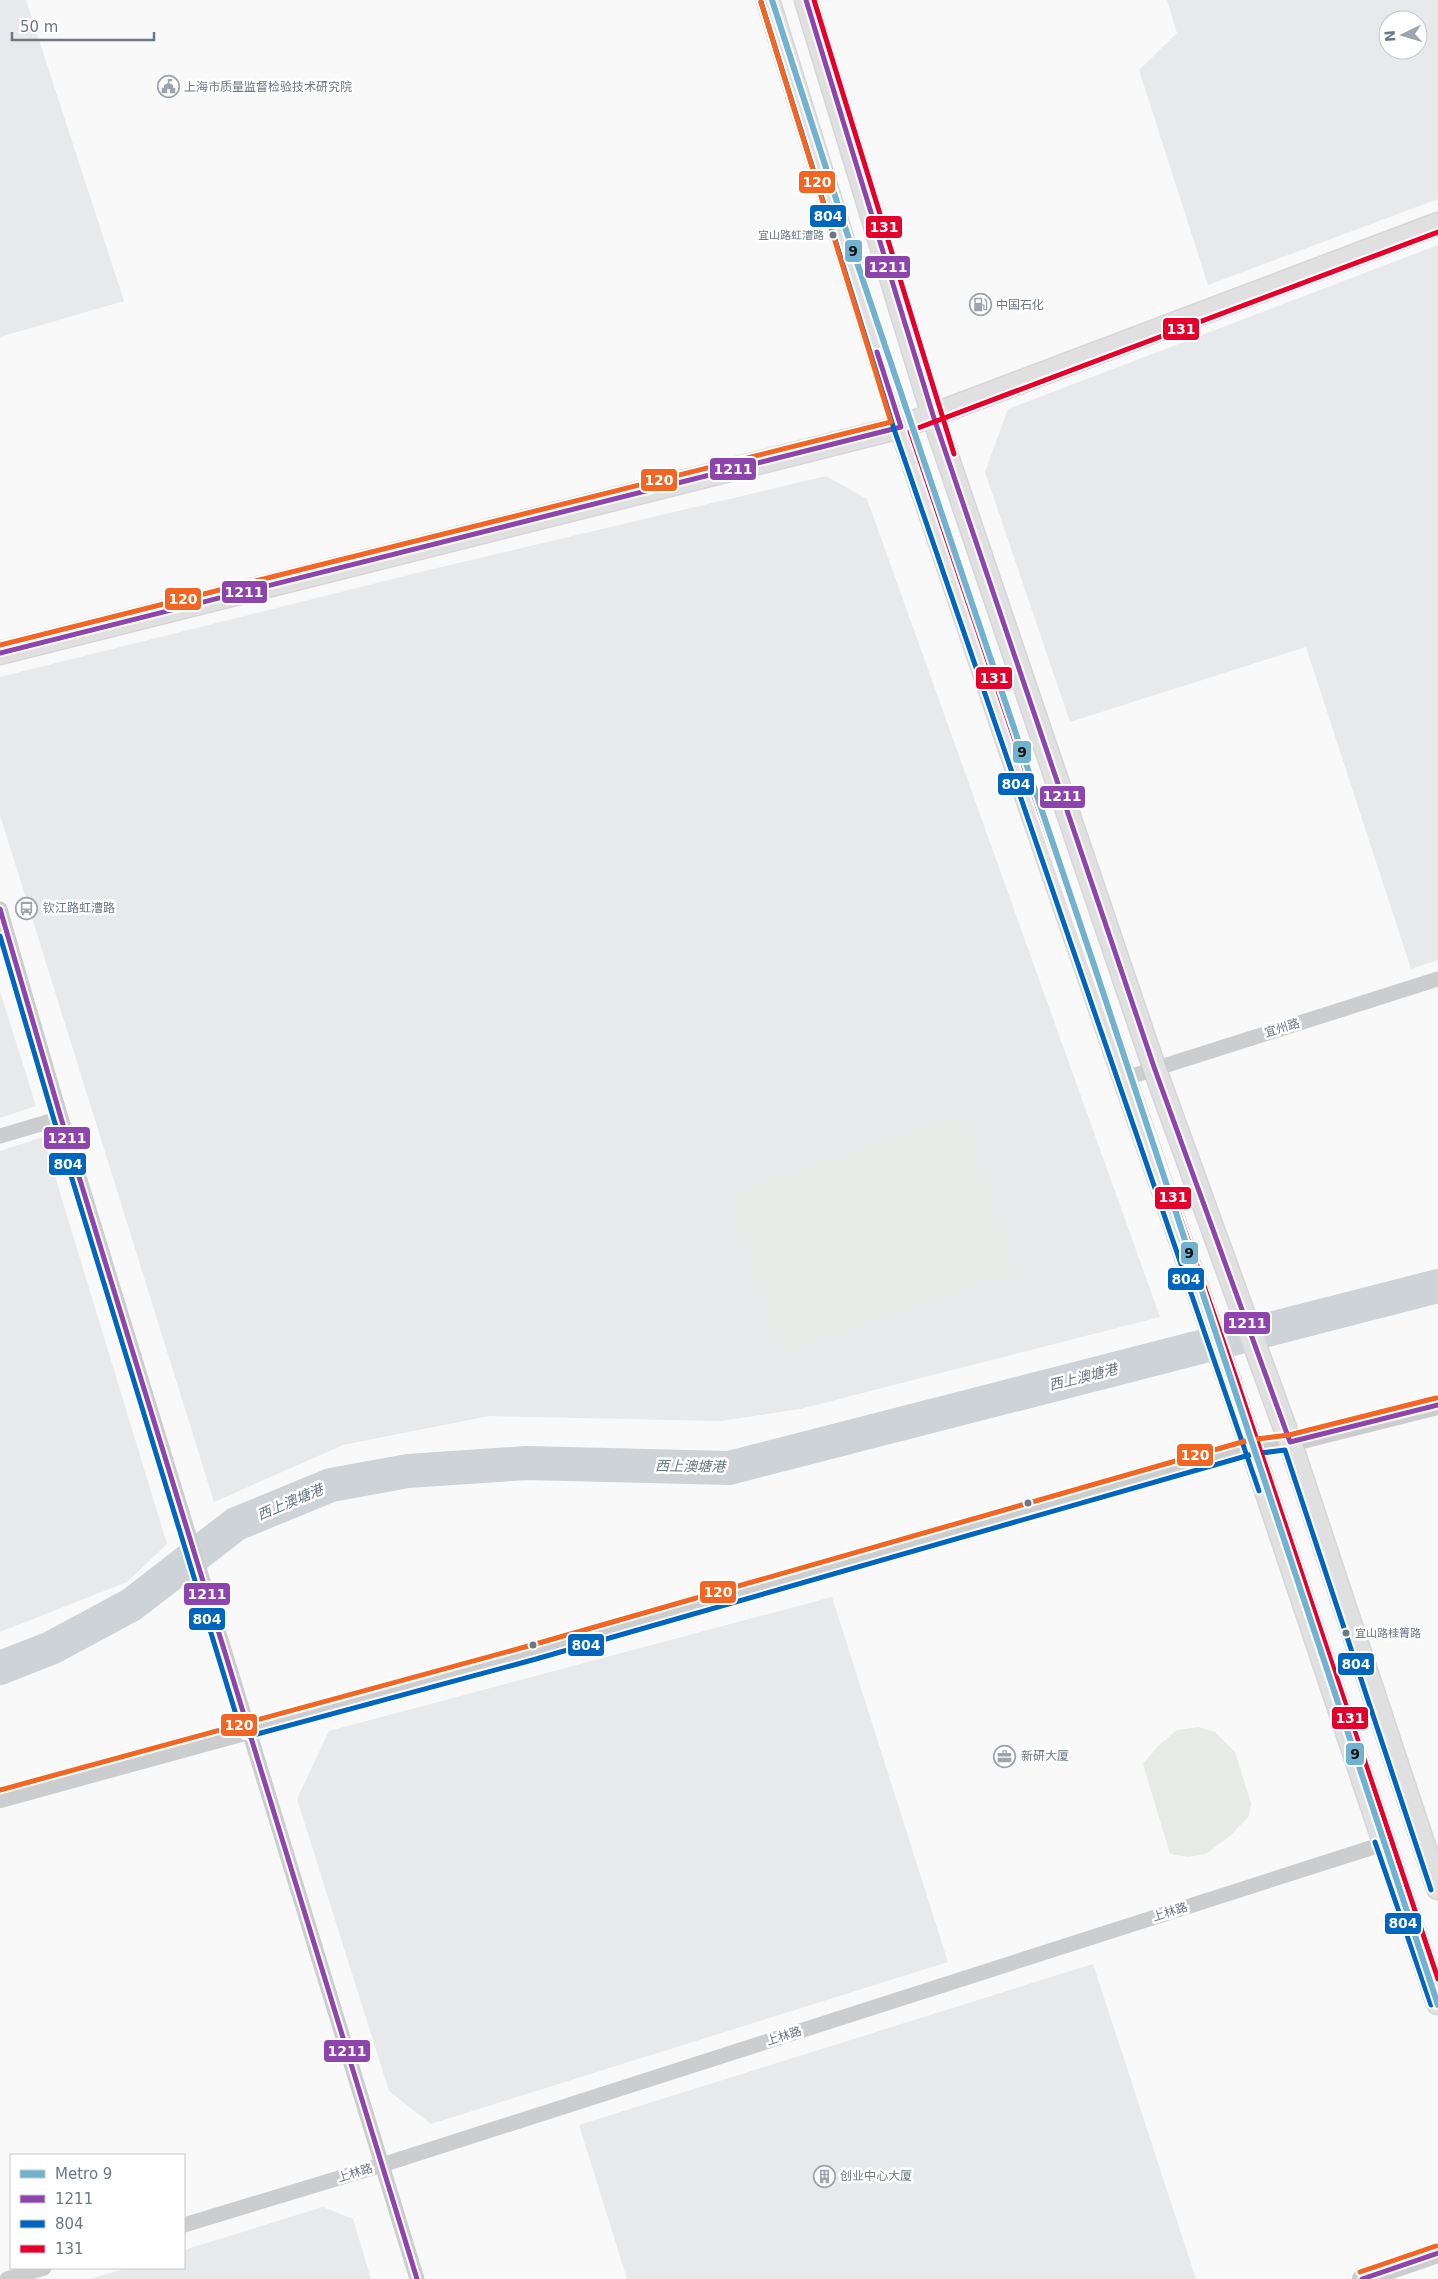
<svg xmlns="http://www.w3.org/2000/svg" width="1438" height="2279" font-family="'DejaVu Sans','Noto Sans SC',sans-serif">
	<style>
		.built { fill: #e7e9ea; fill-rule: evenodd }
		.green { fill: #e7eae7 }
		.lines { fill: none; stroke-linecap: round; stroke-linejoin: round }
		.river { stroke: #ced3d7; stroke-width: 34 }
		.secondary-casing { stroke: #d5d6d7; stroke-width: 25 }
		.minor { stroke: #cccdce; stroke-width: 15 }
		.tertiary { stroke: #cccdce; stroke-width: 20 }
		.secondary { stroke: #e0e0e1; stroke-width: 22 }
		.bus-1-casing { stroke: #fff; stroke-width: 9 }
		.bus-2-casing { stroke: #fff; stroke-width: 9 }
		.bus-3-casing { stroke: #fff; stroke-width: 9 }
		.bus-4-casing { stroke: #fff; stroke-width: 9 }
		.bus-1 { stroke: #8e44ad; stroke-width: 5 }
		.bus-2 { stroke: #0065bd; stroke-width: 5 }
		.bus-3 { stroke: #e4002b; stroke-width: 5 }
		.bus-4 { stroke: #f26522; stroke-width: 5 }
		.metro-1-casing { stroke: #fff; stroke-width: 10 }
		.metro-1 { stroke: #70b2d0; stroke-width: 6 }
		.bus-dot { fill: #6c7786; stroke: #fff; stroke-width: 2 }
		.labels { text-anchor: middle; stroke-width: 5; stroke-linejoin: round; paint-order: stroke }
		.bus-label { font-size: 11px; fill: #6c7786; stroke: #fff; text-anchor: end }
		.poi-label { font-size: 12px; fill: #6c7786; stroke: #fff; text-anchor: start }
		.street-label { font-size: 12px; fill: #6c7786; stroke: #fff }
		.water-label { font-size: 14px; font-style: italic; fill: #677780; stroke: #fff }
		.line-badge { stroke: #fff; stroke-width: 2 }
		.badge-label { font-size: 14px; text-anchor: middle; font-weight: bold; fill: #fff }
		.pale-badge-label { font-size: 14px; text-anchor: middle; font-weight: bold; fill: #111 }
	</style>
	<rect width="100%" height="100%" fill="#f9f9f9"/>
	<!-- built -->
	<g class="built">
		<path d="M0 0H26L124 301 0 337Z"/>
		<path d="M1167 0H1438V199L1208 285 1139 70 1177 33ZM1388 20H1418V50H1388Z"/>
		<path d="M1438 245V960L1411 969 1306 647 1070 722 985 472 1008 409Z"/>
		<path d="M826 476 867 499 1160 1317 800 1409 721 1421 489 1416 343 1445 214 1502 0 815V677L433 569Z"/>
		<path d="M0 991 36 1106 0 1118Z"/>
		<path d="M43 1137 167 1544 127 1582 0 1632V1151Z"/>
		<path d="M832 1597 948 1962 431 2124 389 2091 297 1799 329 1731Z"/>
		<path d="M1093 1964 1196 2279H627L579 2125Z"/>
		<path d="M323 2207 353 2219 371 2279H90L127 2268H184V2250Z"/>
	</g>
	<!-- green -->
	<g class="green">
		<path d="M963 1113 1017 1271 782 1352 728 1195Z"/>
		<path d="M1198 1727 1215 1732 1235 1752 1251 1803 1249 1816 1231 1835 1206 1854 1188 1857 1170 1854 1143 1764 1159 1745 1177 1730Z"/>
	</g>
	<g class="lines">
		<!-- river -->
		<path class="river" d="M0 1668 51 1648 131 1605 236 1524 331 1485 408 1471 527 1463 729 1468 1438 1286"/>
		<defs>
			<g id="secondary">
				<path d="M768 0 901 427 1008 743 1230 1383 1438 2003"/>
				<path d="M806 0 933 415 1154 1067 1290 1442 1438 1888"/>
				<path d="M0 653 901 427 1438 224"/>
			</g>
		</defs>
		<!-- secondary casing -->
		<use href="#secondary" class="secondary-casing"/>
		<!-- minor -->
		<g class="minor">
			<path d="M0 909 61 1118 417 2279"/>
			<path d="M1126 1078 1438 979"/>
			<path d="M0 1136 61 1118"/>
			<path d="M184 2225 382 2165 1383 1844"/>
			<path d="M7 2279 44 2268"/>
		</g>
		<!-- tertiary -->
		<g class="tertiary">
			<path d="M0 1798 534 1652 1251 1447 1290 1442 1438 1405"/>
			<path d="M1362 2279 1438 2253"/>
		</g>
		<!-- secondary -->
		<use href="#secondary" class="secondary"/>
		<defs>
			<g id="bus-1">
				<path d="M806 0 933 415 1154 1067 1290 1442 1438 1405"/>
				<path d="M0 653 901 427 877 352"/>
				<path d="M0 909 61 1118 417 2279"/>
				<path d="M1362 2279 1438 2253"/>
			</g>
			<g id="bus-2">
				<path d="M761 2 894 429 1259 1491"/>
				<path d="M0 936 54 1120 241 1731 244 1735 250 1736 536 1659 1253 1454 1285 1450 1431 1890"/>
				<path d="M1375 1842 1431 2005"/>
			</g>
			<g id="bus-3">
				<path d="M814 0 954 454"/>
				<path d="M1438 232 910 431 1015 741 1237 1381 1438 1979"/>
			</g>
			<g id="bus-4">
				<path d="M0 645 891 422 761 2"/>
				<path d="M0 1790 532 1645 1249 1440 1289 1435 1436 1398"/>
				<path d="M1360 2272 1436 2246"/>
			</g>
		</defs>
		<!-- bus-1 casing -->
		<use href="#bus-1" class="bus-1-casing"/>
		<!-- bus-2 casing -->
		<use href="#bus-2" class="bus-2-casing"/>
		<!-- bus-3 casing -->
		<use href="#bus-3" class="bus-3-casing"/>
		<!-- bus-4 casing -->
		<use href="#bus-4" class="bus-4-casing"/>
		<!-- bus-1 -->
		<use href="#bus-1" class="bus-1"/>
		<!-- bus-2 -->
		<use href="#bus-2" class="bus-2"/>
		<!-- bus-3 -->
		<use href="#bus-3" class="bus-3"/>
		<!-- bus-4 -->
		<use href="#bus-4" class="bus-4"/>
		<defs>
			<path id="metro-1" d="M772 0 847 233 1093 962 1438 2005"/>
		</defs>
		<!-- metro-1 casing -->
		<use href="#metro-1" class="metro-1-casing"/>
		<!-- metro-1 -->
		<use href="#metro-1" class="metro-1"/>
	</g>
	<!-- icons -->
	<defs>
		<symbol id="civic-ring" viewBox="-11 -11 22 22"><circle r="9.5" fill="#fff" stroke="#9da4ae" stroke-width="1.5"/><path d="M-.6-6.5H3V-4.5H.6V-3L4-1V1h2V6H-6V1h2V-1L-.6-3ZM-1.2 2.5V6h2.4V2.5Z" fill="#9da4ae"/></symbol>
		<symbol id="fuel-ring" viewBox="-11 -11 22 22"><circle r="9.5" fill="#fff" stroke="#9da4ae" stroke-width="1.5"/><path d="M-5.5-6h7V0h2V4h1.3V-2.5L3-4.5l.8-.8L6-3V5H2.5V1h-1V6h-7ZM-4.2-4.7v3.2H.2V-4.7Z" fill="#9da4ae"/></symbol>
		<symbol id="bus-ring" viewBox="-11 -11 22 22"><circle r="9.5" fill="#fff" stroke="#9da4ae" stroke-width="1.5"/><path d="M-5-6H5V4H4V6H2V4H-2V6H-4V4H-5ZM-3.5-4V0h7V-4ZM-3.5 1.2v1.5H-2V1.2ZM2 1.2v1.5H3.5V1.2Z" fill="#9da4ae"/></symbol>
		<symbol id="office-ring" viewBox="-11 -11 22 22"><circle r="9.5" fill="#fff" stroke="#9da4ae" stroke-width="1.5"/><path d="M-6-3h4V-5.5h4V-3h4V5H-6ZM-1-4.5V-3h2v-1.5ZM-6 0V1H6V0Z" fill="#9da4ae"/></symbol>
		<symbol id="building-ring" viewBox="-11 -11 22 22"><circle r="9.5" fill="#fff" stroke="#9da4ae" stroke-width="1.5"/><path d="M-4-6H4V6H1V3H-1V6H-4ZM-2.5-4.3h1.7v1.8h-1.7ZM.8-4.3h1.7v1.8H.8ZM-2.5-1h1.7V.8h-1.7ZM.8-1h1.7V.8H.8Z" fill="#9da4ae"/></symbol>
	</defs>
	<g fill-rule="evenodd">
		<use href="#civic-ring" x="156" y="74" width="25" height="25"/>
		<use href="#fuel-ring" x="968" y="292" width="25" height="25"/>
		<use href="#bus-ring" x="14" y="896" width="25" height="25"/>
		<use href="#office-ring" x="992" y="1744" width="25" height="25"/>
		<use href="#building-ring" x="812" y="2164" width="25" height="25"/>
	</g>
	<!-- markers -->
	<g class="bus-dot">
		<circle cx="833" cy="235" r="4.5"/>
		<circle cx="1028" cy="1503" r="4.5"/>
		<circle cx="1346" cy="1633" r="4.5"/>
		<circle cx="533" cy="1645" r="4.5"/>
	</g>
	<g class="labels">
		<!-- bus labels -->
		<g class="bus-label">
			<text x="824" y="239">宜山路虹漕路</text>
			<text x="1355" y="1637" text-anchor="start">宜山路桂箐路</text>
		</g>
		<!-- poi labels -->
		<g class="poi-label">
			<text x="184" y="91">上海市质量监督检验技术研究院</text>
			<text x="996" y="309">中国石化</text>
			<text x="43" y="912">钦江路虹漕路</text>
			<text x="1021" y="1760">新研大厦</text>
			<text x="840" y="2180">创业中心大厦</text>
		</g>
		<!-- street labels -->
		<g class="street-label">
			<text transform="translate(1282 1028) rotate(-17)" y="4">宜州路</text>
			<text transform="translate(1170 1912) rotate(-18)" y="4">上林路</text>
			<text transform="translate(784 2036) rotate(-18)" y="4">上林路</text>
			<text transform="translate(355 2173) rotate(-17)" y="4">上林路</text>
		</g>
		<!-- water labels -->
		<g class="water-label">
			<text transform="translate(1083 1377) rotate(-14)" y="5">西上澳塘港</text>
			<text transform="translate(690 1466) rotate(1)" y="5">西上澳塘港</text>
			<text transform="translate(290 1502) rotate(-23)" y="5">西上澳塘港</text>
		</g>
	</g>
	<g class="line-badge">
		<rect x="798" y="170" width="38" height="24" rx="5" fill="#f26522"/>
		<rect x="809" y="204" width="38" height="24" rx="5" fill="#0065bd"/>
		<rect x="865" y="215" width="38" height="24" rx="5" fill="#e4002b"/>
		<rect x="844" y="239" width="19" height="24" rx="5" fill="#70b2d0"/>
		<rect x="864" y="255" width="47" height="24" rx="5" fill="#8e44ad"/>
		<rect x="1162" y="317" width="38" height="24" rx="5" fill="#e4002b"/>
		<rect x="709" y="457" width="48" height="24" rx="5" fill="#8e44ad"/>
		<rect x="640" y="468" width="38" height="24" rx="5" fill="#f26522"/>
		<rect x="221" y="580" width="47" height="24" rx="5" fill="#8e44ad"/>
		<rect x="164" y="587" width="38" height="24" rx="5" fill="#f26522"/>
		<rect x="975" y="666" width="38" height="24" rx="5" fill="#e4002b"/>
		<rect x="1012" y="740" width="20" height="24" rx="5" fill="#70b2d0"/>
		<rect x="997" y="772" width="38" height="24" rx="5" fill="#0065bd"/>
		<rect x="1039" y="785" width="47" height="24" rx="5" fill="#8e44ad"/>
		<rect x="43" y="1126" width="48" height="24" rx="5" fill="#8e44ad"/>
		<rect x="48" y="1152" width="39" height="24" rx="5" fill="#0065bd"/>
		<rect x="1154" y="1186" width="38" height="24" rx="5" fill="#e4002b"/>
		<rect x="1180" y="1241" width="19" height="24" rx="5" fill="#70b2d0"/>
		<rect x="1167" y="1267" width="38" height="24" rx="5" fill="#0065bd"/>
		<rect x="1223" y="1311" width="48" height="24" rx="5" fill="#8e44ad"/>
		<rect x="1176" y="1443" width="38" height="24" rx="5" fill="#f26522"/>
		<rect x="699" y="1580" width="38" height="24" rx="5" fill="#f26522"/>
		<rect x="183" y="1582" width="48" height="24" rx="5" fill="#8e44ad"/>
		<rect x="188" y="1607" width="38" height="24" rx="5" fill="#0065bd"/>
		<rect x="567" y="1633" width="38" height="24" rx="5" fill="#0065bd"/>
		<rect x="1337" y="1652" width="38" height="24" rx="5" fill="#0065bd"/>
		<rect x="1331" y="1706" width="38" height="24" rx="5" fill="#e4002b"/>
		<rect x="220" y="1713" width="38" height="24" rx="5" fill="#f26522"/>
		<rect x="1345" y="1742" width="20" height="24" rx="5" fill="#70b2d0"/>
		<rect x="1384" y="1912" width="38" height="23" rx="5" fill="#0065bd"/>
		<rect x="323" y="2039" width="48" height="24" rx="5" fill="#8e44ad"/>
	</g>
	<g class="badge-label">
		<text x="817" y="187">120</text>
		<text x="828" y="221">804</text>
		<text x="884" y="232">131</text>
		<text x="888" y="272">1211</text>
		<text x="1181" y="334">131</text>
		<text x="733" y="474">1211</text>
		<text x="659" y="485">120</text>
		<text x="244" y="597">1211</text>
		<text x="183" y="604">120</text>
		<text x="994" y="683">131</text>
		<text x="1016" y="789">804</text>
		<text x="1062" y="801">1211</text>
		<text x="67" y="1143">1211</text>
		<text x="68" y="1169">804</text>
		<text x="1173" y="1202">131</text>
		<text x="1186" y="1284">804</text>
		<text x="1247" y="1328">1211</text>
		<text x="1195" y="1460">120</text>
		<text x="718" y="1597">120</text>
		<text x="207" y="1599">1211</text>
		<text x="207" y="1624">804</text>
		<text x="586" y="1650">804</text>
		<text x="1356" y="1669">804</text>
		<text x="1350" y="1723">131</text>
		<text x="239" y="1730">120</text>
		<text x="1403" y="1928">804</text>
		<text x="347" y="2056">1211</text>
	</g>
	<g class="pale-badge-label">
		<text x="853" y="256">9</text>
		<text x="1022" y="757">9</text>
		<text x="1189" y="1258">9</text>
		<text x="1355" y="1759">9</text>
	</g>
	<!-- legend -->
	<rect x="10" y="2154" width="175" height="115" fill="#ffffff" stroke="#c4c9cf"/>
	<rect x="20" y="2170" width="25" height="8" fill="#70b2d0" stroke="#c4c9cf"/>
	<text x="55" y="2179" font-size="15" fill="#6c7786">Metro 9</text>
	<rect x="20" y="2195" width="25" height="8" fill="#8e44ad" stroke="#c4c9cf"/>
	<text x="55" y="2204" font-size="15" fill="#6c7786">1211</text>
	<rect x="20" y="2220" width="25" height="8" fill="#0065bd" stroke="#c4c9cf"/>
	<text x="55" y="2229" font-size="15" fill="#6c7786">804</text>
	<rect x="20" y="2245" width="25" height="8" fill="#e4002b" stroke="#c4c9cf"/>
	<text x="55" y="2254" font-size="15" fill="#6c7786">131</text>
	<!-- north arrow -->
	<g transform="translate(1403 35) rotate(265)"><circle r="24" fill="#ffffff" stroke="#c4c9cf"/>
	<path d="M0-4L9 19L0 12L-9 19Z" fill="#9da4ae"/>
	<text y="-8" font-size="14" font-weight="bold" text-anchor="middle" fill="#6c7786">N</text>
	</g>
	<!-- scale -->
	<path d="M12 32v8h142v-8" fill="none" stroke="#6c7786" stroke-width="2.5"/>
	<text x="20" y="32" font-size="15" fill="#6c7786" stroke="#ffffff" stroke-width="4" paint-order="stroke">50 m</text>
</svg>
